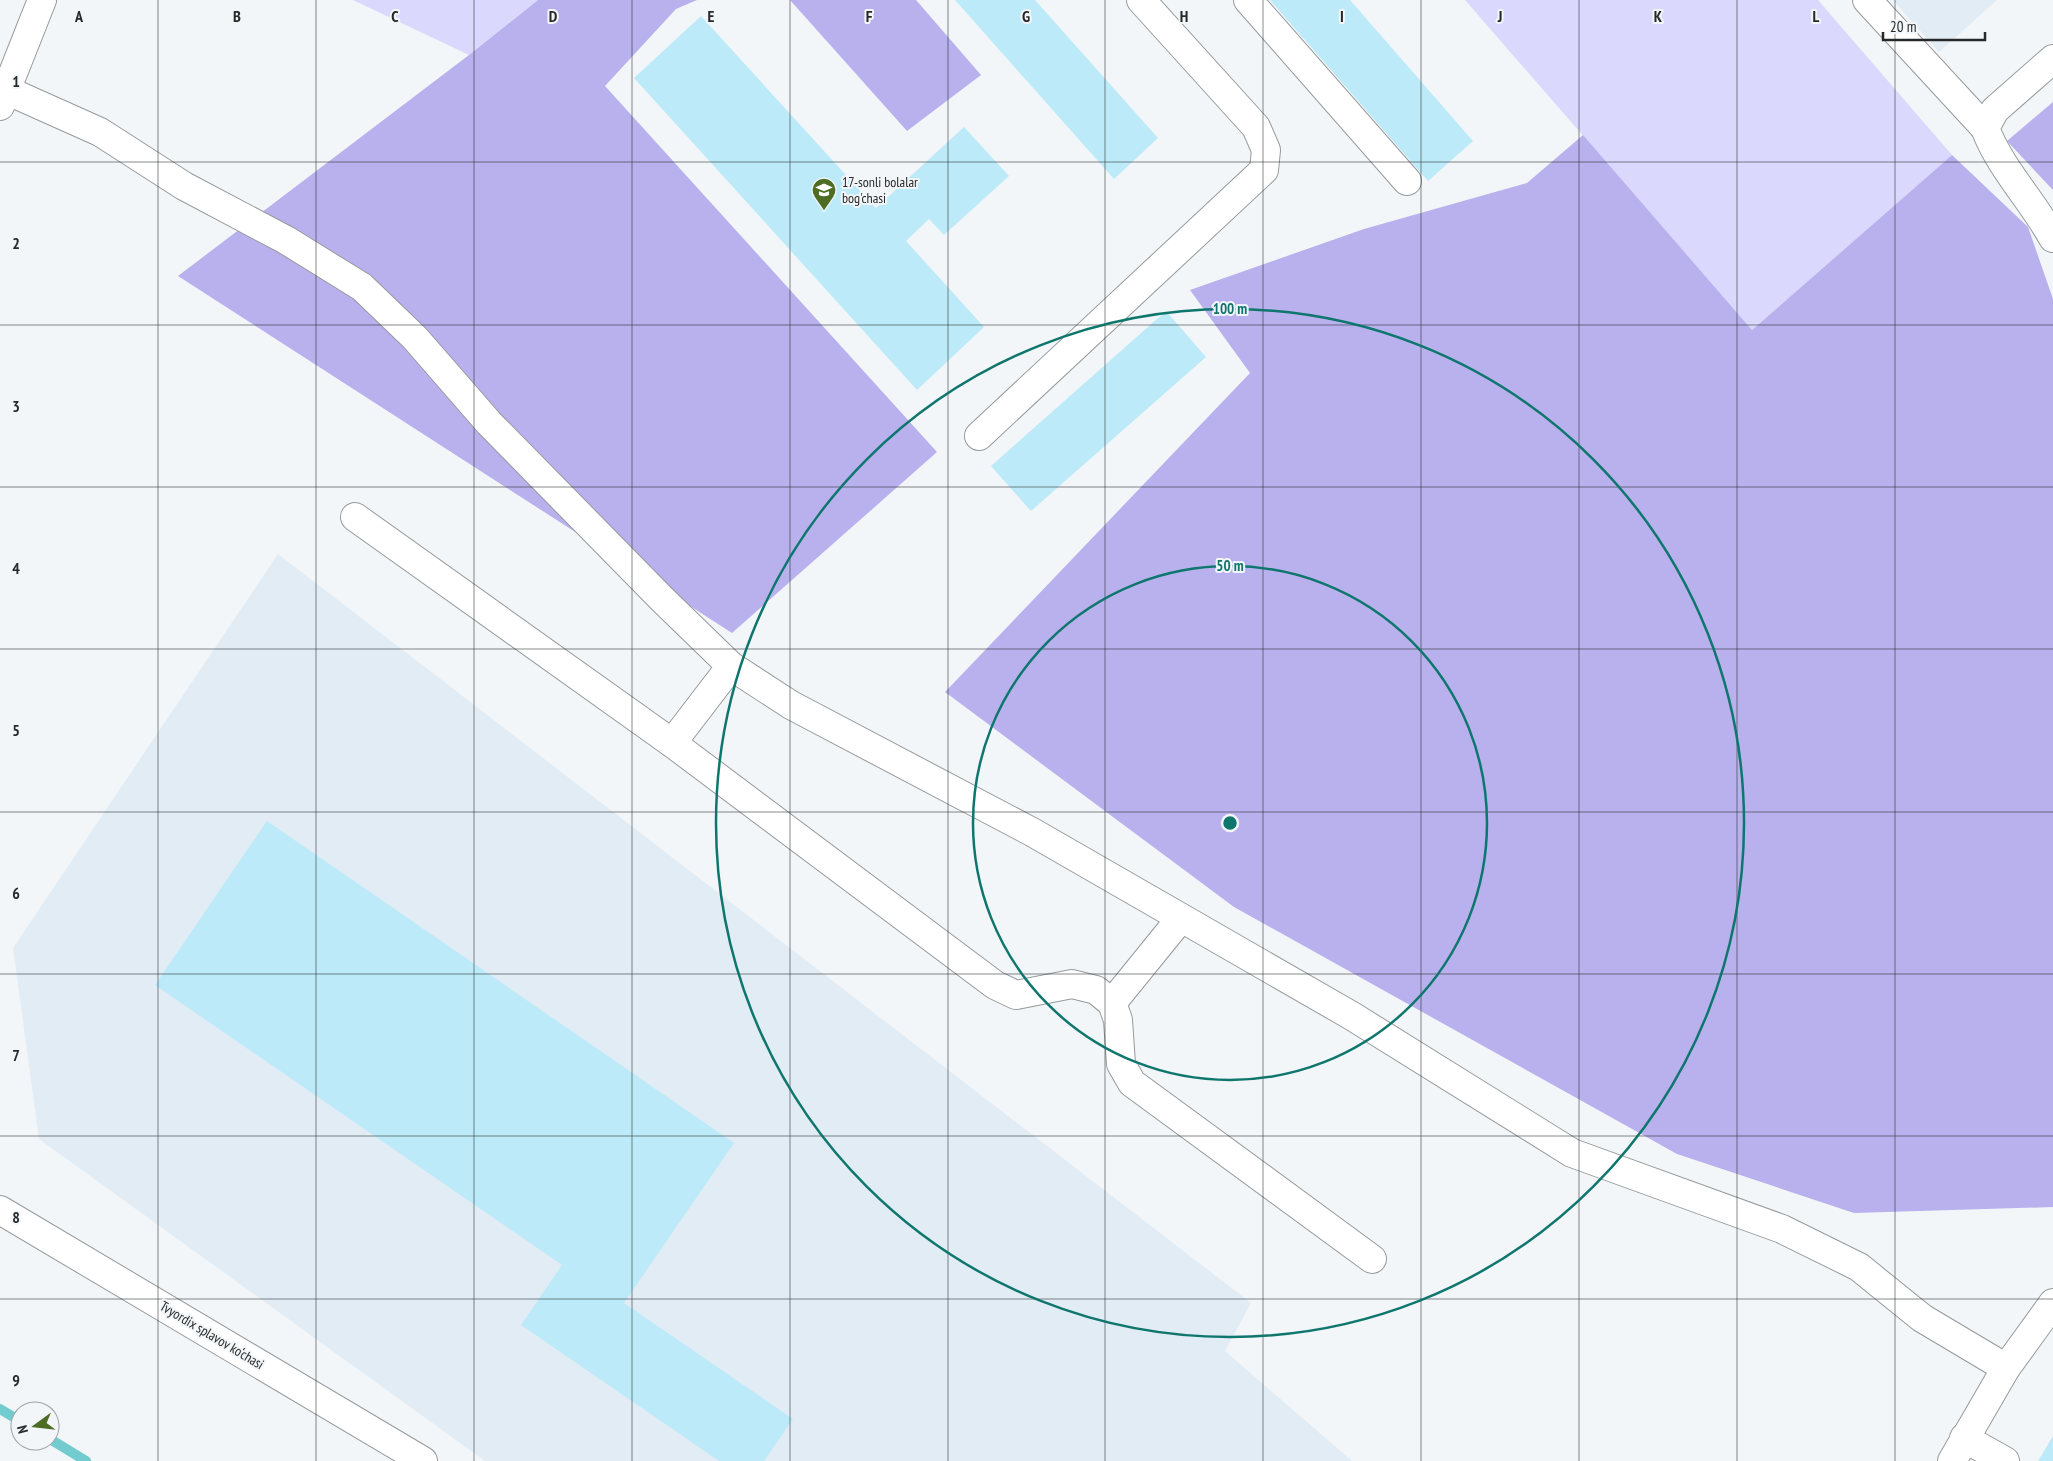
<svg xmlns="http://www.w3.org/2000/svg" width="2053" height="1461" font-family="'PT Sans Narrow',sans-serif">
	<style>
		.built { fill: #e2ecf5 }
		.green { fill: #dbd8fd }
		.forest { fill: #b8b1ee }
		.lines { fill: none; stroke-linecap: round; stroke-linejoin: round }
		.stream { stroke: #72cbce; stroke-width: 10 }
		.building { fill: #bceaf9 }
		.minor-casing { stroke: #969a9c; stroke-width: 30 }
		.minor { stroke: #fff; stroke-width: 28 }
		.grid { fill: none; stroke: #272829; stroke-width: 1; stroke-opacity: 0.55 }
		.ring { fill: none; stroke: #0f766e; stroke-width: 2.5 }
		.labels { text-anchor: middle; stroke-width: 4; stroke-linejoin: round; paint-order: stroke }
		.poi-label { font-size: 14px; fill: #272829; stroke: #f2f6f9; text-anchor: start }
		.street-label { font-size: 14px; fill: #272829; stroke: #f2f6f9 }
		.grid-label { font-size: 16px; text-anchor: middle; font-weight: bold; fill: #272829; stroke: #f2f6f9; stroke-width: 4; stroke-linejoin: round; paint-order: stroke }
		.centre { fill: #0f766e; stroke: #f2f6f9; stroke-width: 2.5 }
		.ring-label { font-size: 15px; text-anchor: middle; font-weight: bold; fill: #0f766e; stroke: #f2f6f9; stroke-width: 4; stroke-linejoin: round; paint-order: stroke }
	</style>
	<rect width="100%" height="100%" fill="#f2f6f9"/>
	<!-- built -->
	<g class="built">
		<path d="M1893 0H1997L1939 52Z"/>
		<path d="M278 554 1251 1303 1225 1351 1352 1461H485L39 1139 13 948Z"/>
	</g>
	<!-- green -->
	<g class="green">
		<path d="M353 0H538L469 55Z"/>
		<path d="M1465 0H1818L1952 155 1752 330Z"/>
	</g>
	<!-- forest -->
	<g class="forest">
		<path d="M538 0H697L676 9 605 86 937 452 732 633 178 276 469 55Z"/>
		<path d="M790 0H916L981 75 907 131Z"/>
		<path d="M2053 102V190L2007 141Z"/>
		<path d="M1583 135 1752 330 1952 155 2028 227 2053 299V1207L1854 1213 1677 1154 1234 907 945 692 1250 373 1190 290 1364 229 1527 183Z"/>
	</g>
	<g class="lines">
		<!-- stream -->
		<g class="stream">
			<path d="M0 1409 20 1421"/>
			<path d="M50 1439 86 1461"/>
		</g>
	</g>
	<!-- building -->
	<g class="building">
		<path d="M955 0H1035L1158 138 1114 179Z"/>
		<path d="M1270 0H1350L1473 141 1428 181Z"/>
		<path d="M701 16 876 208 964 127 1009 176 944 235 929 219 906 241 984 327 917 390 634 78Z"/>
		<path d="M1166 311 1206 357 1031 511 991 466Z"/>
		<path d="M267 821 734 1143 624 1303 793 1419 764 1461H719L521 1325 562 1265 155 985Z"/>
		<path d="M2053 1436V1461H2038Z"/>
	</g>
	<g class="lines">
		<defs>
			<g id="minor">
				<path d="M1248 0 1407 181"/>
				<path d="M1867 0 1985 128"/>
				<path d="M2053 59 1995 110 1985 128C2000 168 2032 200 2053 238"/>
				<path d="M6 90 100 132 184 186 286 240 362 287 415 338 489 423 662 599 731 666 791 705 1032 832 1352 1016 1572 1153 1782 1229 1859 1267 1922 1318 2006 1368"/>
				<path d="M0 106 42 0"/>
				<path d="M979 436 1264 170 1266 150 1256 127 1141 0"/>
				<path d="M355 517 672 743 995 985 1016 995 1072 984 1096 990 1112 1003 1118 1020 1121 1064 1132 1083 1372 1259"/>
				<path d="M672 743 731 666"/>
				<path d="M1112 1003 1181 918"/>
				<path d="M0 1210 423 1461"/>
				<path d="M1964 1438 2005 1461"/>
				<path d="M1952 1461 2006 1368 2053 1303"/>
			</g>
		</defs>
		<!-- minor casing -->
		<use href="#minor" class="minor-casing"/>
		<!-- minor -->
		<use href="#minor" class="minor"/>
	</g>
	<!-- grid -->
	<path class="grid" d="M158 0V1461M316 0V1461M474 0V1461M632 0V1461M790 0V1461M948 0V1461M1105 0V1461M1263 0V1461M1421 0V1461M1579 0V1461M1737 0V1461M1895 0V1461M0 162H2053M0 325H2053M0 487H2053M0 649H2053M0 812H2053M0 974H2053M0 1136H2053M0 1299H2053"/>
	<!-- distance rings -->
	<g class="ring">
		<circle cx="1230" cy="823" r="257"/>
		<circle cx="1230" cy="823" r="514"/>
	</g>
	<!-- icons -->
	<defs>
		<symbol id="school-pin" viewBox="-11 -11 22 30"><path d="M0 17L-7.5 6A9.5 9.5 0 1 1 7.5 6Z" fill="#4d6d24" stroke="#f2f6f9"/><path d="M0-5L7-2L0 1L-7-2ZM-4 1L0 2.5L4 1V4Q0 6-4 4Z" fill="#fff"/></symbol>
	</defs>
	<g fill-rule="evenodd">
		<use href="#school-pin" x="810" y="176" width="28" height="38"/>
	</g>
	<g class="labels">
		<!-- poi labels -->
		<g class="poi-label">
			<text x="842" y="187">17-sonli bolalar<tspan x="842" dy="16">bog'chasi</tspan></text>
		</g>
		<!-- street labels -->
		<g class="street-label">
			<text transform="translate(212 1335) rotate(31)" y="5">Tvyordix splavov ko‘chasi</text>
		</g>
	</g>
	<g class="grid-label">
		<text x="79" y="22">A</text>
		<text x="237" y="22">B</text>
		<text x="395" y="22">C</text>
		<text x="553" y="22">D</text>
		<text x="711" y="22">E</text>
		<text x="869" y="22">F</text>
		<text x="1026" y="22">G</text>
		<text x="1184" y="22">H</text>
		<text x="1342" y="22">I</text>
		<text x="1500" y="22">J</text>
		<text x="1658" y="22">K</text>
		<text x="1816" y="22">L</text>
		<text x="16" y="87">1</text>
		<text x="16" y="249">2</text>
		<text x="16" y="412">3</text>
		<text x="16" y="574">4</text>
		<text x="16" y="736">5</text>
		<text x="16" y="899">6</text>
		<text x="16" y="1061">7</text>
		<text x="16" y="1223">8</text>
		<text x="16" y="1386">9</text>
	</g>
	<circle cx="1230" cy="823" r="8" class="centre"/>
	<g class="ring-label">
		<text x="1230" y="314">100 m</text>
		<text x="1230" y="571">50 m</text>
	</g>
	<!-- north arrow -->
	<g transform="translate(35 1426) rotate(255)"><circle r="24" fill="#f2f6f9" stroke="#a1a4a6"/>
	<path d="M0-4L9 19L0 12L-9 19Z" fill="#4d6d24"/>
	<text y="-8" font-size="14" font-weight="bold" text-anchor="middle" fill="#272829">N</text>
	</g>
	<!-- scale -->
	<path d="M1883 32v8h102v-8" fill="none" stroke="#272829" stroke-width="2.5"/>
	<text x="1890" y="32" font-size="15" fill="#272829" stroke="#f2f6f9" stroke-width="4" paint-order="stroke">20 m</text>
</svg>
